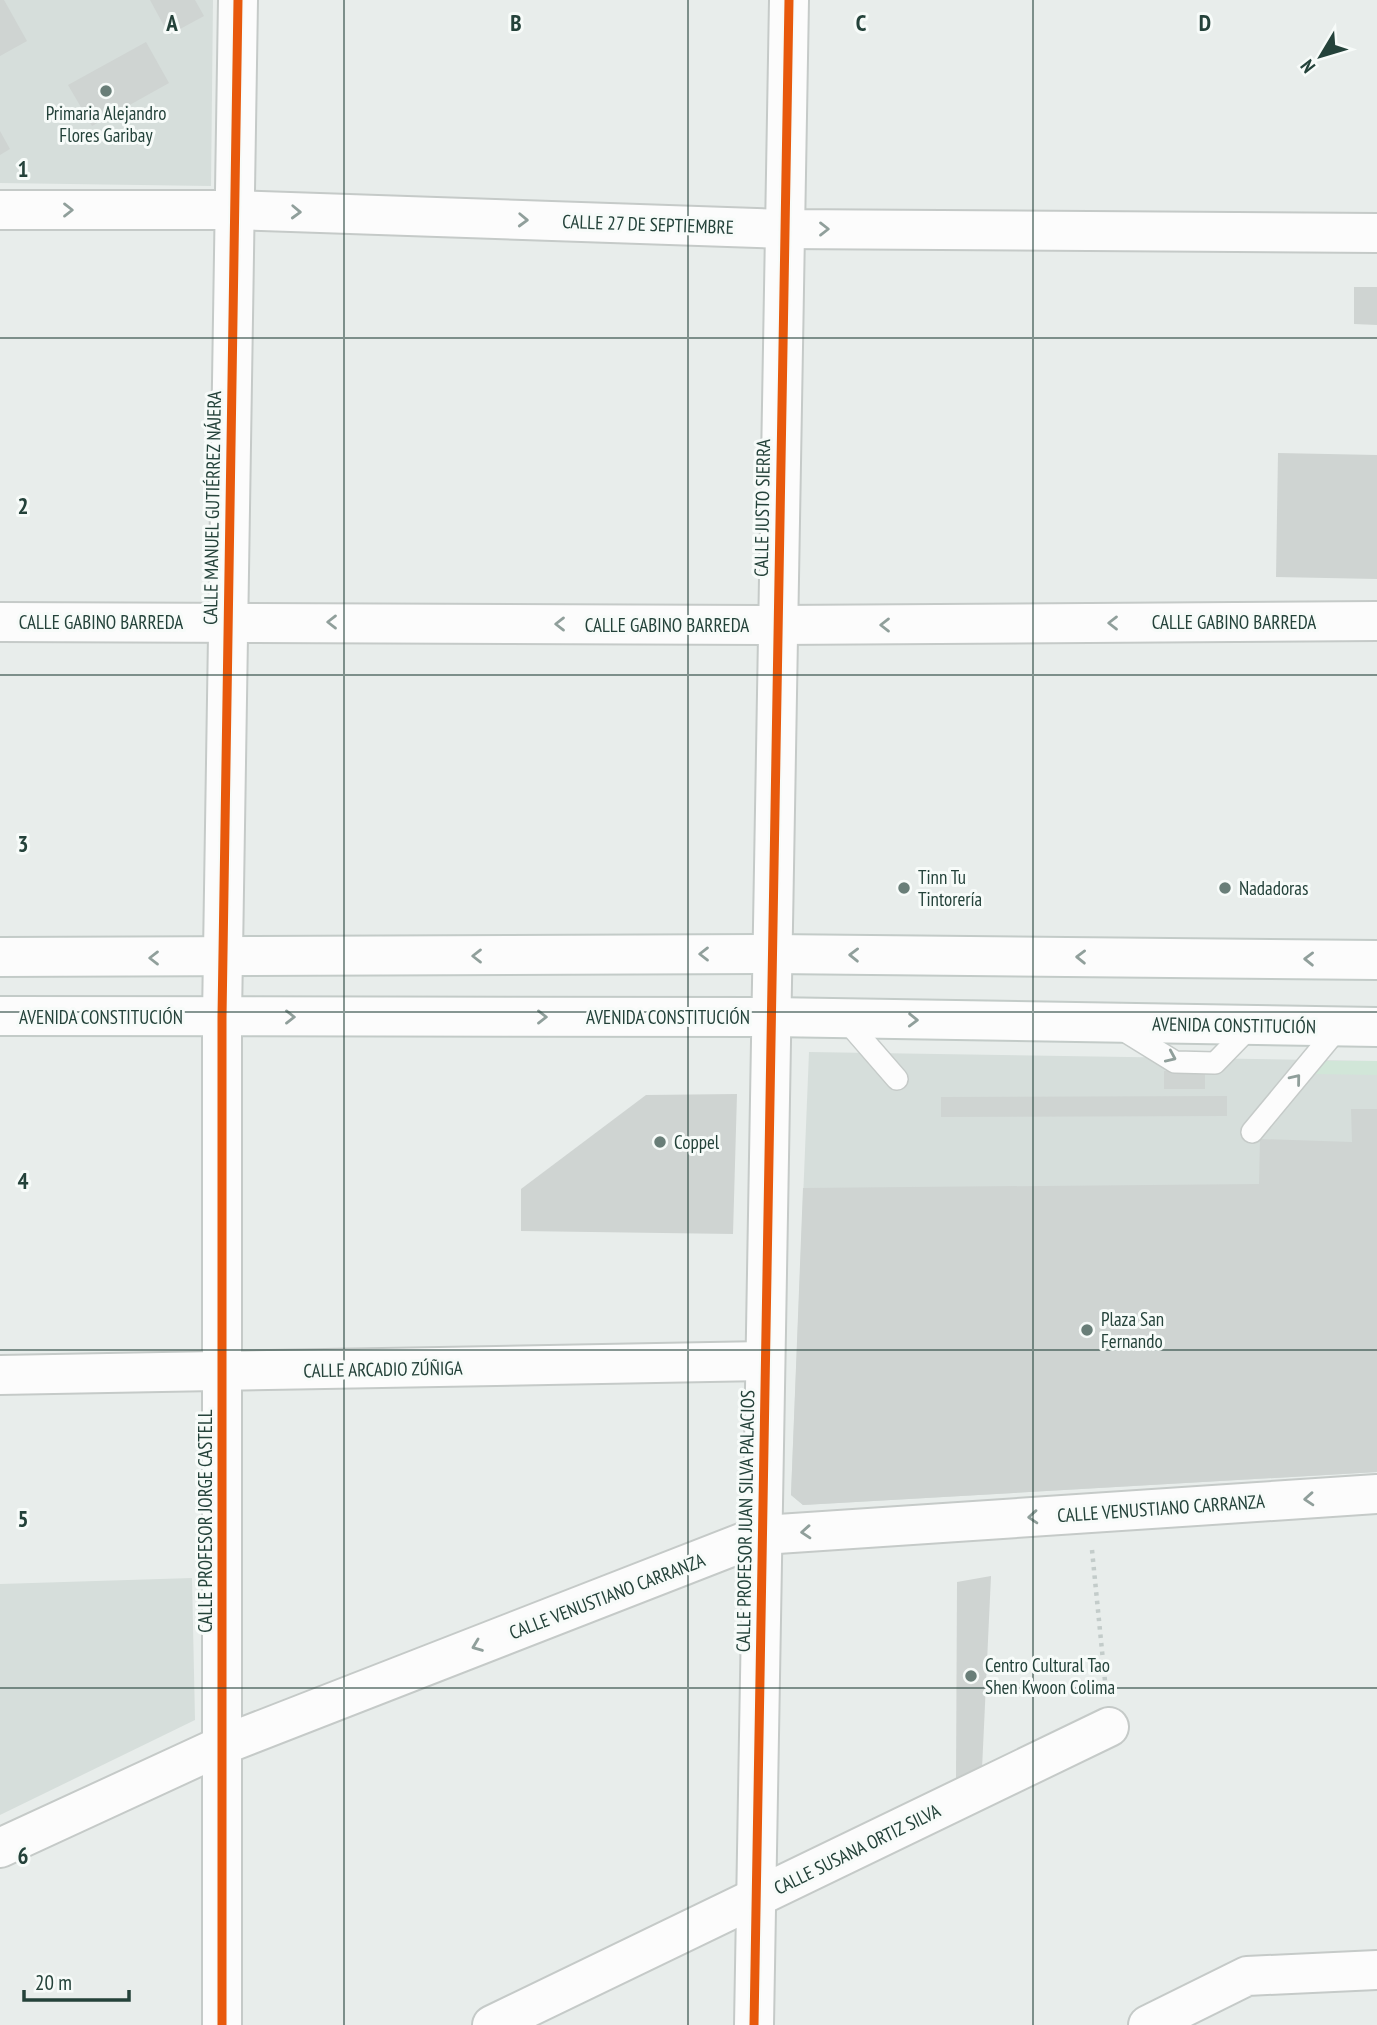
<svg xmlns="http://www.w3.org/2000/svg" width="1377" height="2025" font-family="'PT Sans Narrow',sans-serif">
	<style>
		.built { fill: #d6dedb }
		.green { fill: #d1e6d8 }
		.building { fill: #cfd4d2 }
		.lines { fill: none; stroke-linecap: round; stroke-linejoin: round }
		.lane-casing { stroke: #c5cac8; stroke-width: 24 }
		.street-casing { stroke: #c5cac8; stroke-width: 42 }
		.secondary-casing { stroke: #c3cbc8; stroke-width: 42 }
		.path { stroke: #c3ccca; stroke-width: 4.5; stroke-dasharray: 3.5 5; stroke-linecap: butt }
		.lane { stroke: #fcfcfc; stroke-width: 21 }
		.street { stroke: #fcfcfc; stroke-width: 38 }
		.secondary { stroke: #fcfcfc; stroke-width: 38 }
		.cycleway-casing { stroke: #f7fbf9; stroke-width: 13 }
		.cycleway { stroke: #e8590c; stroke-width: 9 }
		.oneway { stroke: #909f9b }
		.grid { fill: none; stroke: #24423a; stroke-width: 2; stroke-opacity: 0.55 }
		.poi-dot { fill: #697e78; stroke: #f7fbf9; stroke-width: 2.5 }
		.labels { text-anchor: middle; stroke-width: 6; stroke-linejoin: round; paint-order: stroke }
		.poi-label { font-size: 19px; fill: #24423a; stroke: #f7fbf9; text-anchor: start }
		.street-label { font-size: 19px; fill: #24423a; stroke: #f7fbf9 }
		.grid-label { font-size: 23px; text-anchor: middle; font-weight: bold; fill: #24423a; stroke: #f7fbf9; stroke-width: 6; stroke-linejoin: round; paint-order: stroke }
	</style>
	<rect width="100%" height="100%" fill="#e8edeb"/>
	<!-- built -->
	<g class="built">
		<path d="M0 0H213L211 186 0 183Z"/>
		<path d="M809 1052 1377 1061V1472L803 1505 791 1495Z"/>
		<path d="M192 1578 195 1720 0 1815V1584Z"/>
	</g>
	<!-- green -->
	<path class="green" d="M1324 1061H1377V1075L1313 1074Z"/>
	<!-- building -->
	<g class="building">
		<path d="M0 0H4L27 41 0 56Z"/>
		<path d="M150 0H195L204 16 169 35Z"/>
		<path d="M146 42 169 83 92 126 68 85Z"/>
		<path d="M0 131 10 149 0 155Z"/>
		<path d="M1354 287H1377V325L1354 324Z"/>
		<path d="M1278 453 1377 455V579L1276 577Z"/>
		<rect x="1164" y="1071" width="41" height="18"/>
		<path d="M737 1094 733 1234 521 1231V1189L646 1095Z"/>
		<path d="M1227 1096V1116L941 1117V1097Z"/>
		<path d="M1351 1109H1377V1472L803 1505 791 1495 803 1188 1259 1184 1260 1139 1352 1142Z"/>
		<path d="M991 1576 982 1769 956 1779 957 1582Z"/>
	</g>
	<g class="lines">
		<defs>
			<g id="lane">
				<path d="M844 1018 897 1079"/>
				<path d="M1120 1028 1175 1062 1215 1063 1252 1025"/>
				<path d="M1252 1132 1339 1027"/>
			</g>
			<g id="street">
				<path d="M0 210H234L785 229 1377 233"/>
				<path d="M0 622 778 625 1377 621"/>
				<path d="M0 1375 765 1361"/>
				<path d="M0 1848 223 1745 762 1535 1377 1494"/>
				<path d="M222 2025V1017L238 0"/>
				<path d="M492 2025 1109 1727"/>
				<path d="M754 2025 789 0"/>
				<path d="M1148 2025 1247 1976 1377 1970"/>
			</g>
			<g id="secondary">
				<path d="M0 957 773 954 1377 960"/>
				<path d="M0 1016 771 1017 1377 1027"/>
			</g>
		</defs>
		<!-- lane casing -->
		<use href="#lane" class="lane-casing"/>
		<!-- street casing -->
		<use href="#street" class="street-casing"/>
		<!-- secondary casing -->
		<use href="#secondary" class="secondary-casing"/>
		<!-- path -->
		<path class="path" d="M1092 1550 1106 1691"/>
		<!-- lane -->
		<use href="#lane" class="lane"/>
		<!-- street -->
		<use href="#street" class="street"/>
		<!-- secondary -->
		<use href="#secondary" class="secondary"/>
		<defs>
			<g id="cycleway">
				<path d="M222 2025V1017L238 0"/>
				<path d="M754 2025 789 0"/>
			</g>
		</defs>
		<!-- cycleway casing -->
		<use href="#cycleway" class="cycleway-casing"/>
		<!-- cycleway -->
		<use href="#cycleway" class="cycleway"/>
	</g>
	<!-- one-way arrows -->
	<defs><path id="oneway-chevron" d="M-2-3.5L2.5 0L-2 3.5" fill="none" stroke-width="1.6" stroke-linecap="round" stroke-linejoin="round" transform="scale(1.75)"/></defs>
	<g class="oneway">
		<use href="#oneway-chevron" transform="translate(68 210)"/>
		<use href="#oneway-chevron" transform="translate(296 212) rotate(2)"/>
		<use href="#oneway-chevron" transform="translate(523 220) rotate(2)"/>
		<use href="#oneway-chevron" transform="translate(824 229)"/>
		<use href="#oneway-chevron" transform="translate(332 622) rotate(-180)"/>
		<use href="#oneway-chevron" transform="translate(1113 623) rotate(180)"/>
		<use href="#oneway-chevron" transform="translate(560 624) rotate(-180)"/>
		<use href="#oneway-chevron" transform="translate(885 625) rotate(180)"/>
		<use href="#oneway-chevron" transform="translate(704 954) rotate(180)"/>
		<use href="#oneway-chevron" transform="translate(854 955) rotate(-179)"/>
		<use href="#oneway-chevron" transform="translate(477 956) rotate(180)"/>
		<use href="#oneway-chevron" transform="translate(1081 957) rotate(-179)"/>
		<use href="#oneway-chevron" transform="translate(154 958) rotate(-180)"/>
		<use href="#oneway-chevron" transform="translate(1309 959) rotate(-179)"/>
		<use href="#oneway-chevron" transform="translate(290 1017)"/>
		<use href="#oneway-chevron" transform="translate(542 1017)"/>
		<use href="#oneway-chevron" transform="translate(913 1020) rotate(1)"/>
		<use href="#oneway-chevron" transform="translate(1171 1057) rotate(24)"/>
		<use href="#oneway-chevron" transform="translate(1296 1079) rotate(-51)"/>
		<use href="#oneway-chevron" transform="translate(1309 1499) rotate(176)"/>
		<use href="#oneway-chevron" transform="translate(1033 1517) rotate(176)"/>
		<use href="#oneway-chevron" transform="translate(806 1532) rotate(176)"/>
		<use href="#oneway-chevron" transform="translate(477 1646) rotate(159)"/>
	</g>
	<!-- grid -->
	<path class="grid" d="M344 0V2025M688 0V2025M1033 0V2025M0 338H1377M0 675H1377M0 1012H1377M0 1350H1377M0 1688H1377"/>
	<!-- markers -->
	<g class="poi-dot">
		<circle cx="106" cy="91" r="7"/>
		<circle cx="904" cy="888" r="7"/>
		<circle cx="1225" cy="888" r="7"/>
		<circle cx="660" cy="1142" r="7"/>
		<circle cx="1087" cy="1330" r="7"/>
		<circle cx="971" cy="1676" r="7"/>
	</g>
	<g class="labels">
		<!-- poi labels -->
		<g class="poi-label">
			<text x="106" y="120" text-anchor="middle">Primaria Alejandro<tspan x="106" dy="22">Flores Garibay</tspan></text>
			<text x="918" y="884">Tinn Tu<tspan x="918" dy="22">Tintorería</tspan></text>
			<text x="1239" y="895">Nadadoras</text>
			<text x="674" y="1149">Coppel</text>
			<text x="1101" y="1326">Plaza San<tspan x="1101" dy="22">Fernando</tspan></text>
			<text x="985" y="1672">Centro Cultural Tao<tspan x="985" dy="22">Shen Kwoon Colima</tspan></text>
		</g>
		<!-- street labels -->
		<g class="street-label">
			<text transform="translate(648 224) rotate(2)" y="7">CALLE 27 DE SEPTIEMBRE</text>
			<text transform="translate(212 508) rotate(-89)" y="7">CALLE MANUEL GUTIÉRREZ NÁJERA</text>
			<text transform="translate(762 508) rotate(-89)" y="7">CALLE JUSTO SIERRA</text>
			<text x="101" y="629">CALLE GABINO BARREDA</text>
			<text x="1234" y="629">CALLE GABINO BARREDA</text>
			<text x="667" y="632">CALLE GABINO BARREDA</text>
			<text x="101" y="1024">AVENIDA CONSTITUCIÓN</text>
			<text x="668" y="1024">AVENIDA CONSTITUCIÓN</text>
			<text transform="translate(1234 1025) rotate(1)" y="7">AVENIDA CONSTITUCIÓN</text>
			<text transform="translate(383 1369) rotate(-1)" y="7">CALLE ARCADIO ZÚÑIGA</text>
			<text transform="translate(1161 1508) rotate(-4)" y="7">CALLE VENUSTIANO CARRANZA</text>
			<text transform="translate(205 1521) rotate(-90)" y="7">CALLE PROFESOR JORGE CASTELL</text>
			<text transform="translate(745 1521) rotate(-89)" y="7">CALLE PROFESOR JUAN SILVA PALACIOS</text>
			<text transform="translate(607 1596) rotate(-21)" y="7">CALLE VENUSTIANO CARRANZA</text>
			<text transform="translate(857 1849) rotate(-26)" y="7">CALLE SUSANA ORTIZ SILVA</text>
		</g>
	</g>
	<g class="grid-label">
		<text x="172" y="31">A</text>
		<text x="516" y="31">B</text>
		<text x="861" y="31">C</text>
		<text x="1205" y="31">D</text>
		<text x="23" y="177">1</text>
		<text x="23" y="514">2</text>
		<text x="23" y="852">3</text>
		<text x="23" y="1189">4</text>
		<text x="23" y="1527">5</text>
		<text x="23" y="1864">6</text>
	</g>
	<!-- north arrow -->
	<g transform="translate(1321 56) rotate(232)" stroke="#f7fbf9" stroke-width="5" paint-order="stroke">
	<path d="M0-5L12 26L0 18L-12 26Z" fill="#24423a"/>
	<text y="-10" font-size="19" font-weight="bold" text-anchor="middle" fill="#24423a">N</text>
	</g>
	<!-- scale -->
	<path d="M24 1990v10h105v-10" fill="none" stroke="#24423a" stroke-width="3.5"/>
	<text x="35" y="1990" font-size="21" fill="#24423a" stroke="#f7fbf9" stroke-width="5" paint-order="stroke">20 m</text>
</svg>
